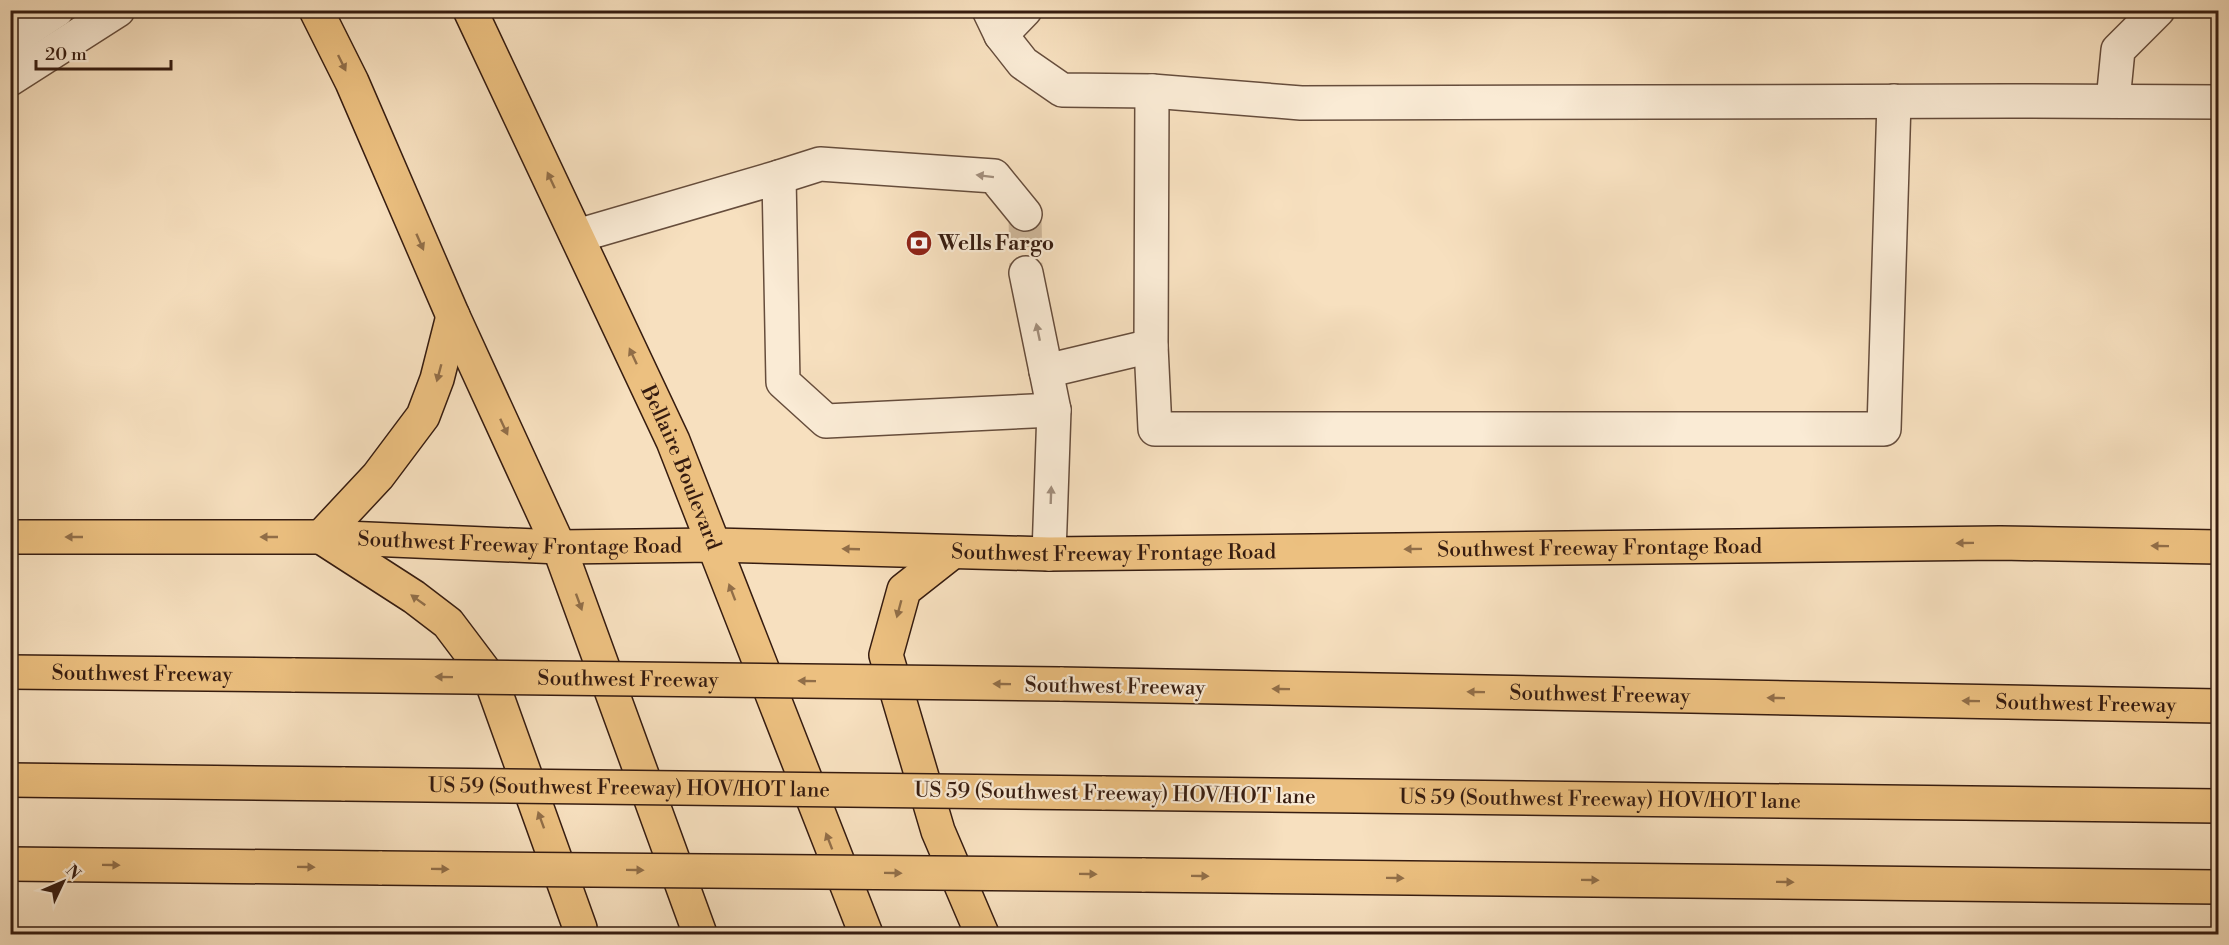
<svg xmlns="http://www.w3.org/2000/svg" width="2229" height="945" font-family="'Libre Bodoni',serif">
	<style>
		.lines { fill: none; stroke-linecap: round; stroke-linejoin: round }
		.minor-tunnel { stroke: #d0b99c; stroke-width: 33; stroke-dasharray: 33 16; stroke-linecap: butt }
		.minor-casing { stroke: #664d3c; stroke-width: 36 }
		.major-casing { stroke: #361c10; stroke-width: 36 }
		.highway-casing { stroke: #361c10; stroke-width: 36 }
		.minor { stroke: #faebd5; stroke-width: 33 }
		.major { stroke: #ecc080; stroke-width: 33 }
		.highway { stroke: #ecc080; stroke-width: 33 }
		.highway-bridge-casing { stroke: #361c10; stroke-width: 36; stroke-linecap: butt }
		.highway-bridge { stroke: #ecc080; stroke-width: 33 }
		.oneway { fill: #916e48 }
		.oneway2 { fill: #a28e7c }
		.labels { text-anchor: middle; stroke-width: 4.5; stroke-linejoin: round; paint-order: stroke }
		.poi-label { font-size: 21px; font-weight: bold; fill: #361c10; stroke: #faebd5; text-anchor: start }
		.street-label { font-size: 21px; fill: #361c10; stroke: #faebd5 }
	</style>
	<rect width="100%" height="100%" fill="#f7e0bf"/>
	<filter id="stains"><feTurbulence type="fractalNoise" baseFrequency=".00333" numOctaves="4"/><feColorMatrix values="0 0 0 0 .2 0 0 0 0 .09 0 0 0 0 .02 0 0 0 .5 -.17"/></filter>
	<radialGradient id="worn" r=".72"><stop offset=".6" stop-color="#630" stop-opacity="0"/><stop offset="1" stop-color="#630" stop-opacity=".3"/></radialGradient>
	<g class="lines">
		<!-- minor-tunnel -->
		<path class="minor-tunnel" d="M1025 214 1026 273"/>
		<defs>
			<g id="minor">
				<path d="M989 10 1001 35 1023 63 1062 90 1152 91 1301 103 2008 101 2218 102"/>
				<path d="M1001 35 1025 10"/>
				<path d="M10 41 57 10"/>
				<path d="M10 79 118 10"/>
				<path d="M1152 91 1151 346 1155 429H1884L1894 101"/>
				<path d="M2113 101 2118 50 2158 10"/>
				<path d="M779 177 820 164 994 176 1025 214"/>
				<path d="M577 236 779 177 783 382 826 421 1054 410"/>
				<path d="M1026 273 1054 410 1049 554"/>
				<path d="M1046 371 1151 346"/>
			</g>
			<g id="major">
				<path d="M316 10 352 82 453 316 559 547 700 934"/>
				<path id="s1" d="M470 10 673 441 866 934"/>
				<path d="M453 316 437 379 423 416 378 476 321 537 414 597 448 623 491 680 580 928V934"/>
				<path id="s2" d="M10 537H321L559 547 714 545 1049 554 2000 543 2218 547"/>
				<path d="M951 553 904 590 886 655 938 831 982 934"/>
			</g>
			<g id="highway">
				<path id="s3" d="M10 672 295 675"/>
				<path id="s4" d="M1060 684 2218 706"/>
				<path d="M10 780 345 784"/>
				<path id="s5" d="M1102 793 2218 806"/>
				<path d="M10 864 382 868"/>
				<path d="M1142 875 2218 887"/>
			</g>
		</defs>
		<!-- minor casing -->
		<use href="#minor" class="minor-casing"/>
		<!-- major casing -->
		<use href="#major" class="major-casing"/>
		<!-- highway casing -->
		<use href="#highway" class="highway-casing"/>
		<!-- minor -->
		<use href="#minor" class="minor"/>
		<!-- major -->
		<use href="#major" class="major"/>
		<!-- highway -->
		<use href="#highway" class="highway"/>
		<defs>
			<g id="highway-bridge">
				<path id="s6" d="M295 675 1060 684"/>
				<path id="s7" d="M345 784 1102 793"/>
				<path d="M382 868 1142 875"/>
			</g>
		</defs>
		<!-- highway-bridge casing -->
		<use href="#highway-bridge" class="highway-bridge-casing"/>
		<!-- highway-bridge -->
		<use href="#highway-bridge" class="highway-bridge"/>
	</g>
	<!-- one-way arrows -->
	<defs><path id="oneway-solid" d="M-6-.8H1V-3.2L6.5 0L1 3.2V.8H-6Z" transform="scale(1.5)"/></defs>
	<g class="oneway">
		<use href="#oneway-solid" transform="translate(342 63) rotate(64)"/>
		<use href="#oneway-solid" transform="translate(551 180) rotate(-115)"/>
		<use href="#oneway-solid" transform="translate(420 242) rotate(66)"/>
		<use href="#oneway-solid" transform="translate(633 356) rotate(-115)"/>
		<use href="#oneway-solid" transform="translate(439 373) rotate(105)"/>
		<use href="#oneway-solid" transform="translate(504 427) rotate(65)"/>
		<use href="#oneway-solid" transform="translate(74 537) rotate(-180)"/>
		<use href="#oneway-solid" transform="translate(269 537) rotate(-180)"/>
		<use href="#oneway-solid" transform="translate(1965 543) rotate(179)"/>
		<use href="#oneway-solid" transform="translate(2160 546) rotate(-179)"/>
		<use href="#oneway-solid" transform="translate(851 549) rotate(-178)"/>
		<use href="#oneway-solid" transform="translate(1413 549) rotate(179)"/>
		<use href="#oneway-solid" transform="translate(732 592) rotate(-111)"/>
		<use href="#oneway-solid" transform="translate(418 600) rotate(-144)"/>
		<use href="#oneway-solid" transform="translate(579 602) rotate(70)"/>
		<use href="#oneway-solid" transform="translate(899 609) rotate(105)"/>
		<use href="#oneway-solid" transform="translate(444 677) rotate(-179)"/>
		<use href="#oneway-solid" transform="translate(807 681) rotate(-179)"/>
		<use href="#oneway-solid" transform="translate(1002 684) rotate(-179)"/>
		<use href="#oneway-solid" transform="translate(1281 689) rotate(-179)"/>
		<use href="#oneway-solid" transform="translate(1476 692) rotate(-179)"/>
		<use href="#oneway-solid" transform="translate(1776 698) rotate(-179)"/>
		<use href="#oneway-solid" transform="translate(1971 701) rotate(-179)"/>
		<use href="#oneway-solid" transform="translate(541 820) rotate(-110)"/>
		<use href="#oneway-solid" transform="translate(829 841) rotate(-111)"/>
		<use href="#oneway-solid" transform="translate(111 865) rotate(1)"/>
		<use href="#oneway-solid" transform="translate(306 867) rotate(1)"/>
		<use href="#oneway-solid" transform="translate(440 869) rotate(1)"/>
		<use href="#oneway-solid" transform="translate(635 870) rotate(1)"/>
		<use href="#oneway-solid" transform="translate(893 873) rotate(1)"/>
		<use href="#oneway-solid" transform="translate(1088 874) rotate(1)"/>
		<use href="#oneway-solid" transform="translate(1200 876) rotate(1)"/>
		<use href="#oneway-solid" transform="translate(1395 878) rotate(1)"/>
		<use href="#oneway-solid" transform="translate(1590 880) rotate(1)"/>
		<use href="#oneway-solid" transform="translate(1785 882) rotate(1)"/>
	</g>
	<g class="oneway2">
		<use href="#oneway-solid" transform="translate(985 176) rotate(-173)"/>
		<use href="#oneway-solid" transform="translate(1038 332) rotate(-102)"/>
		<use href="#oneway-solid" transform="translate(1051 495) rotate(-88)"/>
	</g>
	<!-- icons -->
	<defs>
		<symbol id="bank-disc" viewBox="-11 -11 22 22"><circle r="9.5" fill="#8f2418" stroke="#faebd5"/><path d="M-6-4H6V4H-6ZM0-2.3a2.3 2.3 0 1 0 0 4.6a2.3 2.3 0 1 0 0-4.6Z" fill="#fff"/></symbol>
	</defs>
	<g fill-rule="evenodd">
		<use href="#bank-disc" x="904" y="228" width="30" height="30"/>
	</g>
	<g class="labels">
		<!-- poi labels -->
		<g class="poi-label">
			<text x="938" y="250">Wells Fargo</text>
		</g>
		<!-- street labels -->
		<g class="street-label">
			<text dy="7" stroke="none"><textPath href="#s1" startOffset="504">Bellaire Boulevard</textPath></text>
			<text dy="7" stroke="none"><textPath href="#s2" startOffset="510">Southwest Freeway Frontage Road</textPath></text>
			<text dy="7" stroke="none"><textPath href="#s2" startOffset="1590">Southwest Freeway Frontage Road</textPath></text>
			<text dy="7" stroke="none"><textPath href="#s2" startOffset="1104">Southwest Freeway Frontage Road</textPath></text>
			<text dy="7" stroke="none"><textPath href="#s3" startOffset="132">Southwest Freeway</textPath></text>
			<text dy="7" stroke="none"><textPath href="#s6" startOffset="333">Southwest Freeway</textPath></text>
			<text transform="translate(1115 686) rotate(1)" y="7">Southwest Freeway</text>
			<text dy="7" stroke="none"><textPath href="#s4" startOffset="540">Southwest Freeway</textPath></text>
			<text dy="7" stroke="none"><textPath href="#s4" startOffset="1026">Southwest Freeway</textPath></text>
			<text dy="7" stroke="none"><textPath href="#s7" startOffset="284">US 59 (Southwest Freeway) HOV/HOT lane</textPath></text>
			<text transform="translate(1115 793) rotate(1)" y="7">US 59 (Southwest Freeway) HOV/HOT lane</text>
			<text dy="7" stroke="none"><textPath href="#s5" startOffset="498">US 59 (Southwest Freeway) HOV/HOT lane</textPath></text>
		</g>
	</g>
	<!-- margin -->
	<rect width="2229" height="945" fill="none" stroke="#f7e0bf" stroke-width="36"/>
	<rect x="12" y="12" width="2205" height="921" fill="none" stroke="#361c10" stroke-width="3"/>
	<rect x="18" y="18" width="2193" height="909" fill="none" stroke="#361c10" stroke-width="1.5"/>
	<!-- north arrow -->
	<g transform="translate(63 882) rotate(46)" stroke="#faebd5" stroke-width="4.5" paint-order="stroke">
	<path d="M0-4.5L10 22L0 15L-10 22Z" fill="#361c10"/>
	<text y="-9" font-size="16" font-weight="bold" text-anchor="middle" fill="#361c10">N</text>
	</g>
	<!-- scale -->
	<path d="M36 60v9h135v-9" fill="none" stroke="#361c10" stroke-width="3"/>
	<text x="45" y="60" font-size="18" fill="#361c10" stroke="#faebd5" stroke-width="4.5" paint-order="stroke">20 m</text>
	<rect width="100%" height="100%" filter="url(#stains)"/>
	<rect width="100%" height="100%" fill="url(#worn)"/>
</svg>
